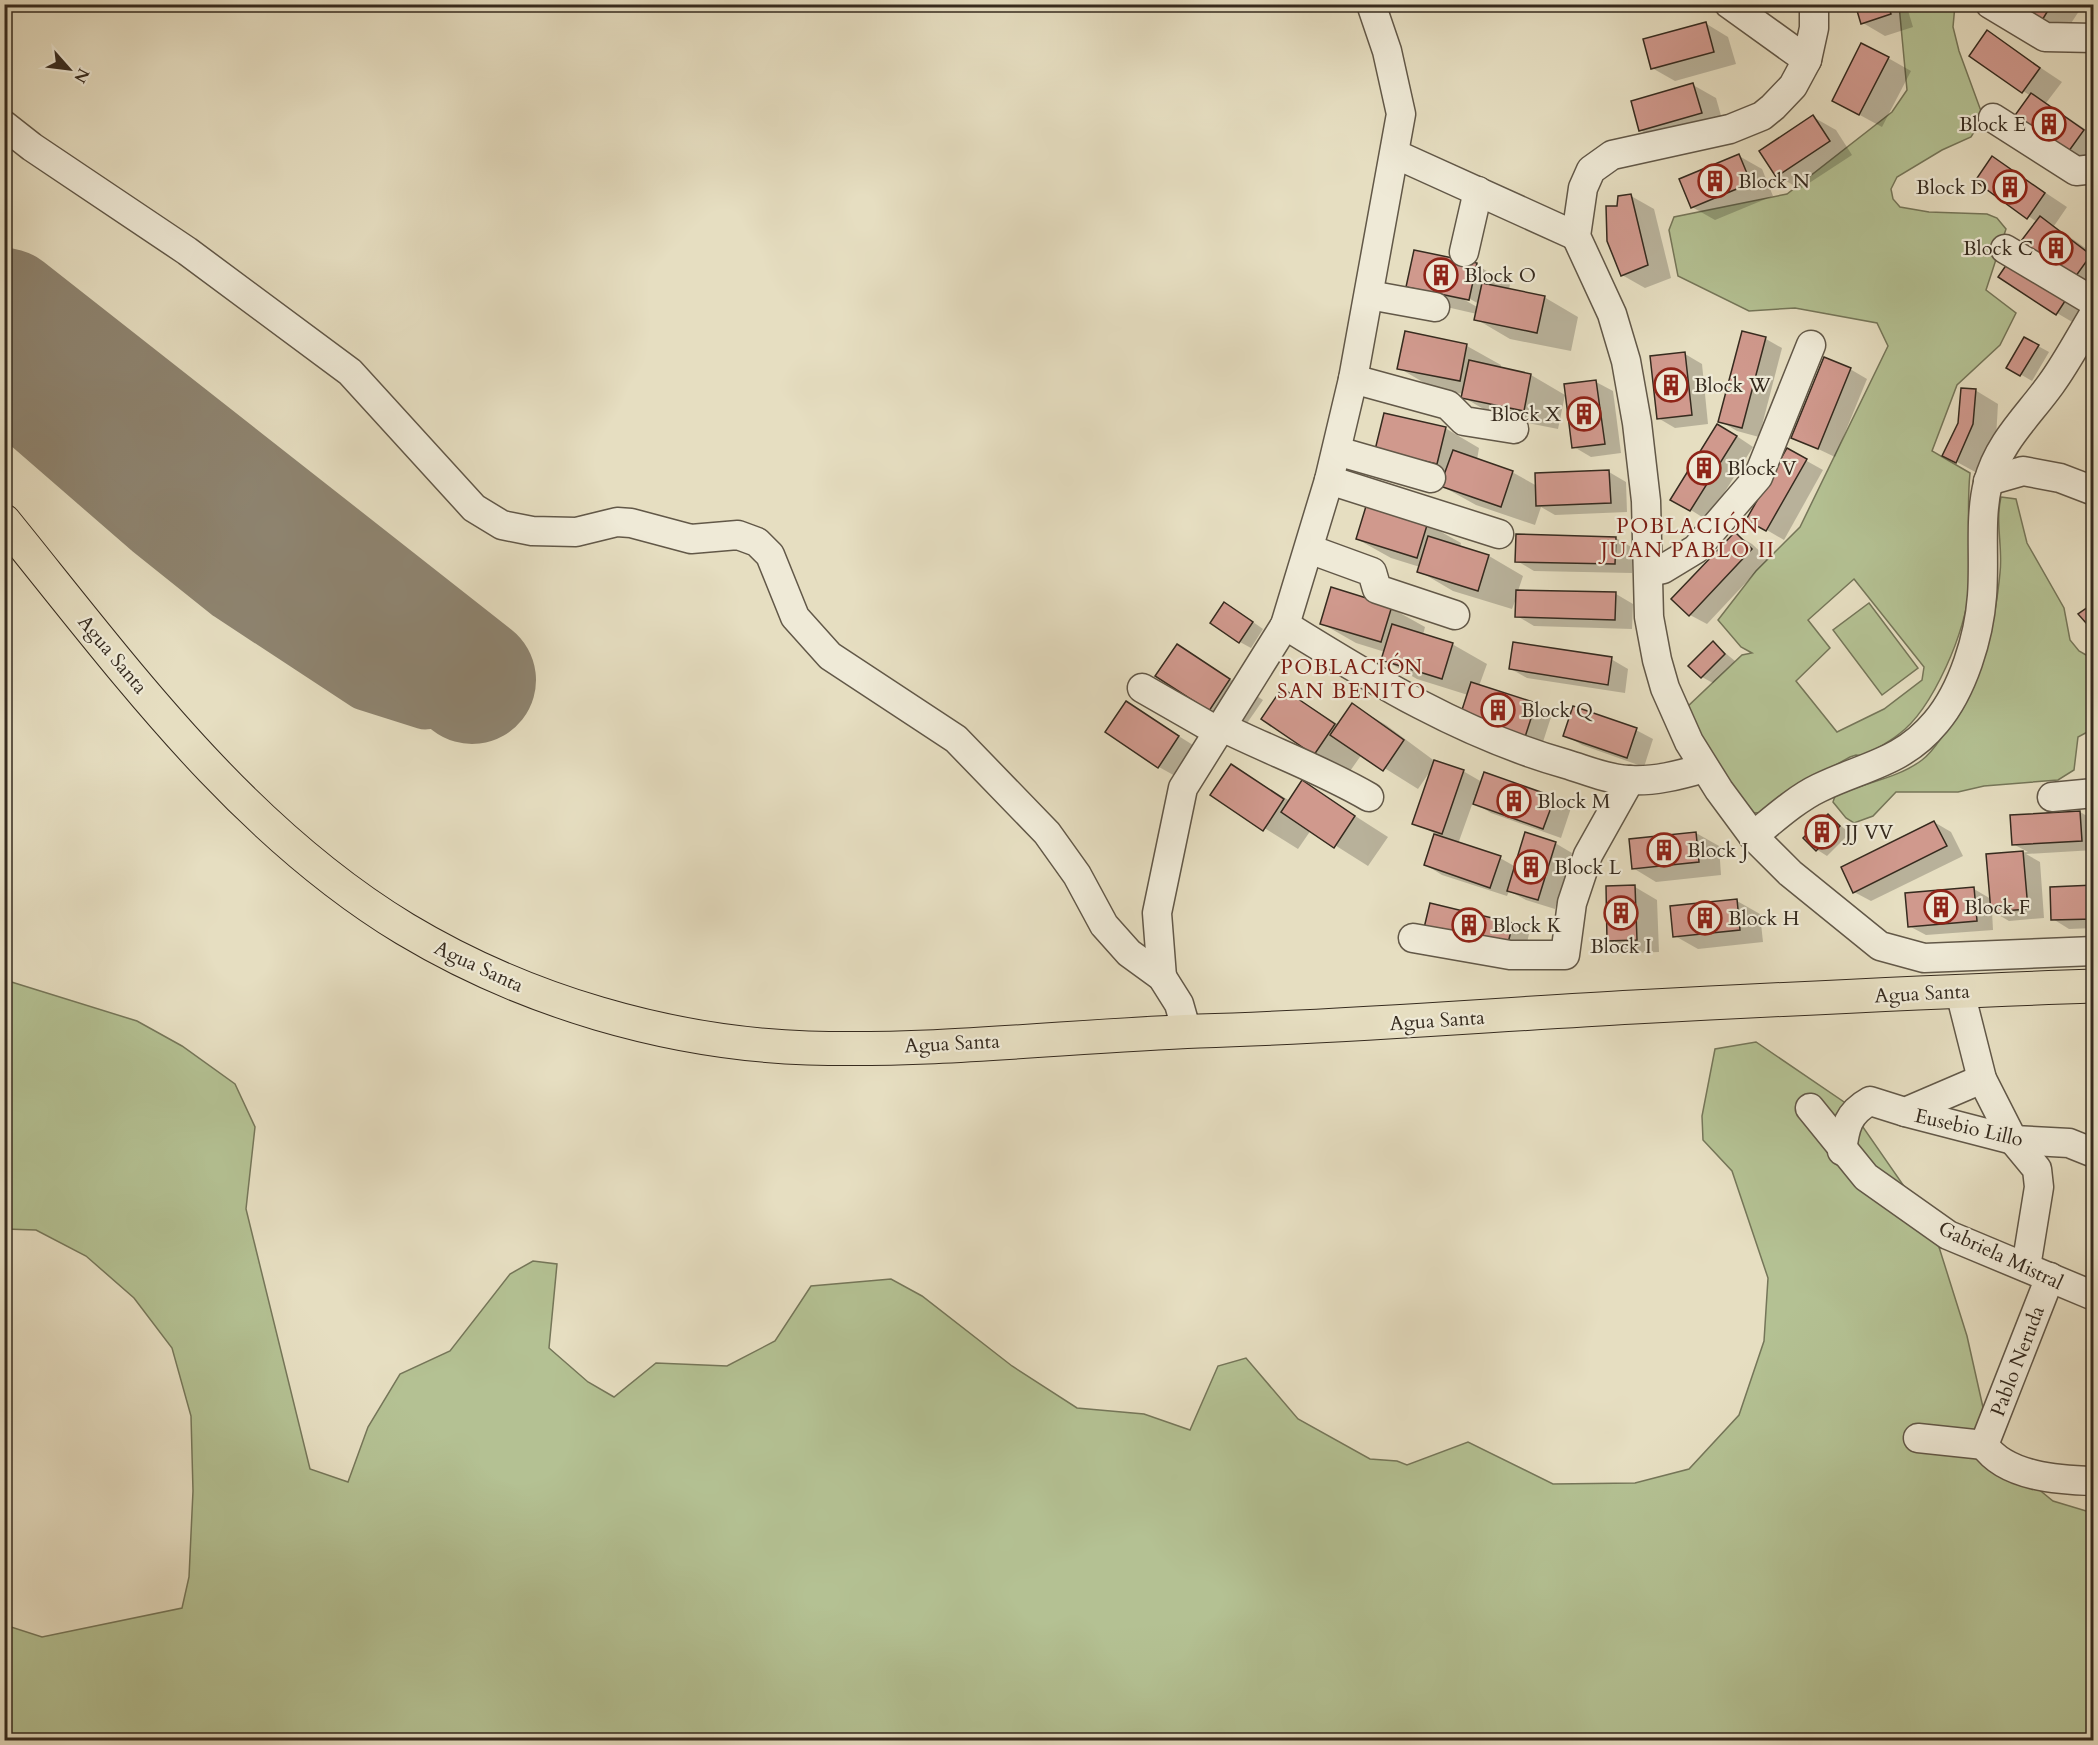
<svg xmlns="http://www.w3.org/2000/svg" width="2098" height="1745" font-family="Cardo,serif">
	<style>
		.green { fill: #b4c193; stroke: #757659; stroke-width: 1.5; fill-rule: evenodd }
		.shadow { fill: #0003; fill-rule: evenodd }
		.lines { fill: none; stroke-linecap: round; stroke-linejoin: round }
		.taxiway { stroke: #8e8470; stroke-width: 51 }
		.runway { stroke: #8e8470; stroke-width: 128 }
		.building { fill: #d0998d; stroke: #362b1f; stroke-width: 1.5 }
		.minor-casing { stroke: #625848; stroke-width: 31 }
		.major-casing { stroke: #362b1f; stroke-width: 35 }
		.minor { stroke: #efead7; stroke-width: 28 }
		.major { stroke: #e6dec1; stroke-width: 33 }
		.labels { text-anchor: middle; stroke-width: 4.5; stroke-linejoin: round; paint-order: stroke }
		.poi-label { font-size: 20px; fill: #362b1f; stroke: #efead7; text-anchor: start }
		.street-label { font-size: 20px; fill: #362b1f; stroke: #efead7 }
		.neighbourhood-label { font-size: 21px; letter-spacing: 1.5px; fill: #7a1f14; stroke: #efead7 }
	</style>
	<rect width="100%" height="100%" fill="#e6dec1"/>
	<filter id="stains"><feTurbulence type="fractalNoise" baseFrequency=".00333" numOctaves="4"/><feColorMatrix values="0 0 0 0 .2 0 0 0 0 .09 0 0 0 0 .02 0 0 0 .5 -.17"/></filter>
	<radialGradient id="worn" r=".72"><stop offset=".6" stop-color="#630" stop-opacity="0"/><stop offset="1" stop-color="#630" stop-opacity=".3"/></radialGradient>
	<!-- green -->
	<g class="green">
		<path d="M1899 5H1955L1953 27 1959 51 1981 111 1979 124 1971 137 1942 150 1897 177 1891 189 1893 199 1900 207 1929 212 1987 214 1997 218 2006 229 1986 290 2016 313 2000 345 1957 385 1932 451 1970 473C1966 512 1971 549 1969 588 1967 629 1933 709 1899 734 1888 743 1875 749 1864 756L1856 755 1850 757 1796 787 1766 812 1754 813 1709 756 1685 709 1742 655 1752 653 1741 647 1718 620 1756 571 1800 527 1888 346 1877 323 1795 308 1749 311 1678 276 1669 230 1674 217 1787 194 1892 112 1907 90ZM1854 579 1924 667 1922 680 1884 709 1837 732 1796 681 1830 648 1808 620Z"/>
		<path d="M2001 497 2016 499 2027 543 2064 608 2070 640 2079 651 2093 659V729L2078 737 2074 770 2058 780 1984 786 1958 792H1896L1873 816 1854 823 1846 818 1833 802 1835 796C1862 783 1897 779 1922 760 1947 741 1980 666 1989 636 1995 617 1998 593 2000 573 2003 548 1995 522 2001 497Z"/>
		<path d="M1869 603 1918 668 1882 695 1833 630Z"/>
		<path d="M5 980 137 1021 182 1046 235 1084 255 1127 246 1209 310 1469 348 1482 368 1427 400 1374 450 1351 510 1274 533 1261 557 1264 549 1348 588 1382 614 1397 656 1363 727 1366 775 1341 811 1286 891 1279 922 1296 1012 1366 1077 1408 1144 1414 1190 1430 1218 1366 1246 1358 1298 1419 1370 1459 1397 1461 1407 1465 1468 1442 1553 1484 1635 1483 1689 1469 1739 1415 1764 1341 1768 1278 1732 1171 1703 1140 1702 1116 1715 1049 1756 1042 1847 1104 1933 1228 1967 1336 1993 1452 2053 1501 2093 1513V1740H5V1625L42 1637 182 1608 189 1577 193 1491 191 1416 172 1348 134 1298 86 1256 36 1230 5 1229Z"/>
	</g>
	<!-- shadow -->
	<g class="shadow">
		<path d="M1702 4H1721L1716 13Z"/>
		<path d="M1857 4H1906L1913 27 1885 36 1863 23Z"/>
		<path d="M2018 4H2082L2083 5 2064 34Z"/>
		<path d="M1705 23 1728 37 1736 64 1675 81 1652 68Z"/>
		<path d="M1987 32 2062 82 2046 103 2094 135V161L2067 154 2031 96 2023 91Z"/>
		<path d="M1888 58 1911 71 1882 127 1834 101Z"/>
		<path d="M1693 85 1716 98 1724 126 1663 143 1640 130Z"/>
		<path d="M1813 117 1836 130 1852 155 1800 189 1777 176Z"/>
		<path d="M1739 156 1762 169 1773 196 1715 220 1692 207Z"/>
		<path d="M1993 158 2067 207 2054 226 2094 254V290L2073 278 2037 222 1977 181Z"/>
		<path d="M1631 196 1654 209 1671 278 1645 288 1622 275 1618 208Z"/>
		<path d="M1476 265 1510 284 1509 290 1544 297 1578 317 1571 351 1510 339 1476 319 1477 314 1442 306 1408 287ZM1463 295 1479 304V308L1461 298Z"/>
		<path d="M2032 276 2088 313 2079 326 2057 313Z"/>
		<path d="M1406 333 1467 346 1501 365 1500 369 1531 375 1565 395 1558 429 1497 417 1463 397V394L1433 388 1399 368Z"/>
		<path d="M1766 339 1782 348 1759 437 1737 431 1720 421Z"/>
		<path d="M2025 339 2049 352 2032 381 2008 367Z"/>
		<path d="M1685 354 1702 364 1708 424 1675 428 1658 418Z"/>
		<path d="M1850 369 1867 379 1835 457 1793 437Z"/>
		<path d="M1596 382 1613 391 1621 453 1591 457 1574 447Z"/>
		<path d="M1975 390 1998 404 1996 438 1979 474 1944 455Z"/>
		<path d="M1445 428 1479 448 1477 460 1512 472 1537 486 1609 472 1626 482 1627 512 1555 515 1541 507 1535 525 1476 505 1411 469Z"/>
		<path d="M1735 435 1753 447 1707 520 1673 499Z"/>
		<path d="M1787 450 1823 470 1784 540 1748 519Z"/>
		<path d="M1427 524 1461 543 1460 547 1489 556 1523 576 1518 591 1616 594 1633 604 1632 629 1534 626 1517 616V596L1512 609 1453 591 1419 571 1420 567 1391 558 1357 539Z"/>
		<path d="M1735 534 1752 544 1768 559 1707 624 1690 615Z"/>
		<path d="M1616 538 1633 548 1632 573 1534 571 1517 561Z"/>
		<path d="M1391 608 1425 627 1423 635 1452 644 1487 664 1479 686 1536 704 1552 714 1542 745 1479 725 1468 695 1417 679 1383 659 1385 652 1356 643 1321 623Z"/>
		<path d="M1236 610 1263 629 1251 648 1240 642Z"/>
		<path d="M1713 643 1735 661 1713 683 1702 677Z"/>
		<path d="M1177 646 1263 700 1243 729 1209 710Z"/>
		<path d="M1611 659 1628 669 1625 693 1527 678 1511 669Z"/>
		<path d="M1283 690 1339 725 1352 705 1386 725 1436 762 1463 771 1482 782 1485 774 1554 799 1571 808 1561 838 1491 813 1473 802 1458 844 1500 858 1516 867 1555 843 1572 853 1555 909 1526 900 1509 891 1507 896 1442 875 1426 865 1436 834 1414 823 1431 770 1418 789 1362 754 1348 774 1314 754Z"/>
		<path d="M1126 703 1212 757 1193 786 1159 767Z"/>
		<path d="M1636 730 1653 739 1644 767 1582 745 1565 735Z"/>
		<path d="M1232 766 1290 801 1302 782 1388 837 1368 866 1311 830 1298 849 1212 795Z"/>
		<path d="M2080 812 2094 820V850L2026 854 2040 862 2044 918 2009 921 1992 911 1993 930 1926 935 1909 926 1974 889 1991 899 1988 855 2028 852 2013 844Z"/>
		<path d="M1828 816 1850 833 1827 856 1816 849Z"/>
		<path d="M1934 822 1951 832 1963 856 1871 901 1854 892Z"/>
		<path d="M1696 833 1719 846 1721 875 1656 882 1633 868Z"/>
		<path d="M2094 886V928L2069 929 2053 919Z"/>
		<path d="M1635 887 1657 900 1659 952 1632 953 1609 940Z"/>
		<path d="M1737 901 1760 914 1763 942 1698 949 1675 936Z"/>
		<path d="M1512 924 1529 934 1524 956 1443 937Z"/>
	</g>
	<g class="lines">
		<!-- taxiway -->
		<path class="taxiway" d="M4 406 148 531 228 595 365 685 425 704 472 680"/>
		<!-- runway -->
		<path class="runway" d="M4 312 472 680"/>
	</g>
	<!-- building -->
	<g class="building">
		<path d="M1855 4H1888L1891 14 1861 24Z"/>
		<path d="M2015 4H2052L2041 22Z"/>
		<path d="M1706 22 1714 52 1651 69 1643 39Z"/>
		<path d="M1987 30 2040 68 2022 93 1969 56Z"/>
		<path d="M1861 43 1889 57 1859 115 1832 101Z"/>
		<path d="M1693 83 1702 113 1639 131 1631 101Z"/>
		<path d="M2031 93 2084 130 2066 155 2013 118Z"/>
		<path d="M1813 115 1830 141 1776 177 1759 151Z"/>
		<path d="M1739 154 1751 183 1691 208 1679 179Z"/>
		<path d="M1992 156 2045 193 2027 219 1975 181Z"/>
		<path d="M1631 194 1648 265 1621 276 1607 241 1606 206H1617L1618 196Z"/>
		<path d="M2040 216 2091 255 2073 280 2021 241Z"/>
		<path d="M1414 250 1477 263 1469 300 1406 287Z"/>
		<path d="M2009 261 2067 298 2056 315 1998 277Z"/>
		<path d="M1482 283 1545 296 1537 333 1474 320Z"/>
		<path d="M1405 331 1467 344 1460 381 1397 369Z"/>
		<path d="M1742 331 1766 337 1742 428 1718 422Z"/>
		<path d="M2024 337 2039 345 2020 376 2006 368Z"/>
		<path d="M1685 352 1692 415 1657 419 1650 356Z"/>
		<path d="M1824 357 1851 368 1818 449 1791 438Z"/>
		<path d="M1469 360 1531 374 1524 411 1461 398Z"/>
		<path d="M1596 380 1605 444 1572 448 1564 384Z"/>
		<path d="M1961 388 1976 389 1973 424 1956 463 1942 456 1958 423Z"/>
		<path d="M1384 413 1446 427 1437 464 1375 450Z"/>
		<path d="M1717 424 1737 436 1690 511 1670 500Z"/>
		<path d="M1787 448 1807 459 1766 531 1746 520Z"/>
		<path d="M1453 450 1513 471 1501 507 1440 486Z"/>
		<path d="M1609 470 1611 503 1536 506 1535 473Z"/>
		<path d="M1367 503 1428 522 1417 558 1356 539Z"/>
		<path d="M1735 532 1752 549 1689 616 1671 599Z"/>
		<path d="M1516 534 1616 537 1615 564 1515 562Z"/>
		<path d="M1428 536 1489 555 1478 591 1417 572Z"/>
		<path d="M1331 587 1392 606 1381 642 1320 624Z"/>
		<path d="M1516 590 1616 592 1615 620 1515 617Z"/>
		<path d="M1224 602 1253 622 1239 643 1210 623Z"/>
		<path d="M2094 603V632L2078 614Z"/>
		<path d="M1392 624 1453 643 1442 679 1381 660Z"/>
		<path d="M1713 641 1725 654 1701 678 1688 666Z"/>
		<path d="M1513 642 1612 657 1608 685 1509 669Z"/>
		<path d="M1177 644 1230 679 1209 711 1155 676Z"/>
		<path d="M1471 682 1536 703 1525 737 1460 716Z"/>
		<path d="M1282 688 1335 724 1314 755 1261 719Z"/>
		<path d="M1126 701 1179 736 1158 768 1105 732Z"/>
		<path d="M1352 703 1404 740 1383 771 1330 735Z"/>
		<path d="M1573 706 1637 728 1627 758 1563 736Z"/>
		<path d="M1434 760 1464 770 1442 834 1412 824Z"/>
		<path d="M1231 764 1284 799 1263 831 1210 795Z"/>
		<path d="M1484 772 1555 797 1543 829 1473 804Z"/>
		<path d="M1302 780 1355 816 1334 848 1281 812Z"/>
		<path d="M2080 811 2082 841 2012 845 2010 815Z"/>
		<path d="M1828 814 1840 826 1816 851 1803 838Z"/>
		<path d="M1934 821 1947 846 1853 893 1841 867Z"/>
		<path d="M1525 832 1556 842 1538 900 1507 891Z"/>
		<path d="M1696 832 1699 862 1632 869 1629 839Z"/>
		<path d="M1434 834 1501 856 1490 888 1424 865Z"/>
		<path d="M2023 851 2028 909 1991 912 1986 854Z"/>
		<path d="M1635 885 1637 940 1607 941 1606 886Z"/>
		<path d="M2094 885V919L2051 920 2050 887Z"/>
		<path d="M1974 887 1977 921 1908 927 1905 893Z"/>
		<path d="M1737 899 1740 930 1673 937 1670 906Z"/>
		<path d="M1430 903 1513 923 1507 947 1424 928Z"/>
	</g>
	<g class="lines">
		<defs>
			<g id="minor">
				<path d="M1729 4 1807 60"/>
				<path d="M1814 4V28L1807 60 1793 86 1773 107 1762 116 1730 129 1612 155 1591 170 1583 188 1576 236 1612 314 1626 361 1637 423 1646 501 1649 617 1657 660 1665 688 1689 742 1719 790 1753 836 1790 873 1880 946 1924 958 2094 951"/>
				<path d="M1990 4 2045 37 2094 38"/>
				<path d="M1993 118 2076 171 2094 169"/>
				<path d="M4 125 32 147 187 251 350 372 474 508 502 525 532 531 576 532 617 522 631 523 691 539 738 535 757 542 770 555 795 617 830 656 956 739 1047 833 1077 875 1104 925 1129 953 1162 977 1179 1004 1187 1032"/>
				<path d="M1395 154 1576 236"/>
				<path d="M2005 249 2094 302"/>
				<path d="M1464 252 1478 191"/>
				<path d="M1369 295 1435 307"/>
				<path d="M1353 379 1448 405 1464 421 1514 429"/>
				<path d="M1337 451 1431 478"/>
				<path d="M1329 480 1499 534"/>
				<path d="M1988 481 2023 471 2060 478 2094 491"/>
				<path d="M1309 549 1372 572 1377 589 1455 615"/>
				<path d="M1649 572 1663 569 1696 549 1758 477 1811 345"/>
				<path d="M1285 625C1375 681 1463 735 1566 764 1586 770 1606 779 1628 780 1653 782 1680 775 1704 768"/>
				<path d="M1142 688 1217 731"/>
				<path d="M1220 726C1270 751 1321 769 1369 797"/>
				<path d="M2052 797 2094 793"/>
				<path d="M1753 836C1773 820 1796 799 1819 788 1864 766 1902 763 1936 722 1963 690 1979 637 1982 596 1985 558 1979 519 1988 483 1998 443 2028 416 2051 384 2067 362 2080 337 2094 314"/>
				<path d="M1413 938 1510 955H1565L1572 903 1588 855 1630 780"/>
				<path d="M1162 977 1157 913 1183 788 1285 625 1329 480 1353 379 1401 114 1387 51 1371 4"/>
				<path d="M1960 992 1982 1079 2013 1140 2037 1169 2039 1187 2026 1267"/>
				<path d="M1810 1108 1866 1177 1948 1235 2094 1296"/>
				<path d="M1905 1112 2013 1140 2069 1143 2094 1153"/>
				<path d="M1842 1151C1845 1127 1848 1113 1870 1101L1905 1112 1982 1079"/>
				<path d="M1918 1438 1984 1445"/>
				<path d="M1984 1445 2050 1277"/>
				<path d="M1984 1445C2006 1477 2059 1480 2094 1481"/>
			</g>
			<path id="major" d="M4 521C124 669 240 829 405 929 525 1001 668 1043 808 1048 938 1052 1069 1036 1199 1031 1344 1027 1489 1015 1634 1007 1787 999 1940 991 2094 986"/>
		</defs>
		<!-- minor casing -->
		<use href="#minor" class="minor-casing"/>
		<!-- major casing -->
		<use href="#major" class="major-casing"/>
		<!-- minor -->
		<use href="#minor" class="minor"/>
		<!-- major -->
		<use href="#major" class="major"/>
	</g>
	<!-- icons -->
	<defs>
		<symbol id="building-ring" viewBox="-11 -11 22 22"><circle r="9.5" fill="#efead7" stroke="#8f2418" stroke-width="1.5"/><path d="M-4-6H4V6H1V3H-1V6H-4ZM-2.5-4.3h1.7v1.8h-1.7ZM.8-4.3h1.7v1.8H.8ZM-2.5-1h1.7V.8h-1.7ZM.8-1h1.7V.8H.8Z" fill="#8f2418"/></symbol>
	</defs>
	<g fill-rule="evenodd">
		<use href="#building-ring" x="2030" y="105" width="38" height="38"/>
		<use href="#building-ring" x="1696" y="162" width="38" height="38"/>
		<use href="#building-ring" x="1991" y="168" width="38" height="38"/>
		<use href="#building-ring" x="2037" y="229" width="38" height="38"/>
		<use href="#building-ring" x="1422" y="256" width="38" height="38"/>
		<use href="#building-ring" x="1652" y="366" width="38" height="38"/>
		<use href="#building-ring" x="1565" y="395" width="38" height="38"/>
		<use href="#building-ring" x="1685" y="449" width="38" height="38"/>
		<use href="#building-ring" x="1479" y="691" width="38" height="38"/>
		<use href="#building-ring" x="1495" y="782" width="38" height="38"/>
		<use href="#building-ring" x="1803" y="813" width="38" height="38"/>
		<use href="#building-ring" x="1645" y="831" width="38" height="38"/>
		<use href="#building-ring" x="1512" y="848" width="38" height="38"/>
		<use href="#building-ring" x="1922" y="888" width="38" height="38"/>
		<use href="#building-ring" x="1602" y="894" width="38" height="38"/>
		<use href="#building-ring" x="1686" y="899" width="38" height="38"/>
		<use href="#building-ring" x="1450" y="906" width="38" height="38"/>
	</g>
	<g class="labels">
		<!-- poi labels -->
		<g class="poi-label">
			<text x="2026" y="131" text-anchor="end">Block E</text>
			<text x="1738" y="188">Block N</text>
			<text x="1987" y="194" text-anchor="end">Block D</text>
			<text x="2033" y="255" text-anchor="end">Block C</text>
			<text x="1464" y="282">Block O</text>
			<text x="1694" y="392">Block W</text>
			<text x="1561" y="421" text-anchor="end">Block X</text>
			<text x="1727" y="475">Block V</text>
			<text x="1521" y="717">Block Q</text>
			<text x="1537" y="808">Block M</text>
			<text x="1845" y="839">JJ VV</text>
			<text x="1687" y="857">Block J</text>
			<text x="1554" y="874">Block L</text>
			<text x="1964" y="914">Block F</text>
			<text x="1728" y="925">Block H</text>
			<text x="1492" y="932">Block K</text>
			<text x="1621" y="953" text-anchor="middle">Block I</text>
		</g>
		<!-- street labels -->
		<g class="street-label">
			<text transform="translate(113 654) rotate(50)" y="7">Agua Santa</text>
			<text transform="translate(479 966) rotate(25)" y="7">Agua Santa</text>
			<text transform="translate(1922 993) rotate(-3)" y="7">Agua Santa</text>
			<text transform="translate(1437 1020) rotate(-4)" y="7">Agua Santa</text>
			<text transform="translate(952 1043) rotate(-3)" y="7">Agua Santa</text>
			<text transform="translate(1969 1127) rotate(13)" y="7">Eusebio Lillo</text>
			<text transform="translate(2001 1255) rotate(25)" y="7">Gabriela Mistral</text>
			<text transform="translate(2017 1361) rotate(-69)" y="7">Pablo Neruda</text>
		</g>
		<!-- neighbourhood labels -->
		<g class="neighbourhood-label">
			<text x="1688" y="533">POBLACIÓN<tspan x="1688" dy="24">JUAN PABLO II</tspan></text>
			<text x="1352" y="674">POBLACIÓN<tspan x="1352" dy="24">SAN BENITO</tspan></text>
		</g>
	</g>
	<!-- margin -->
	<rect width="2098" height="1745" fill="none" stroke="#e6dec1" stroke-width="24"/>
	<rect x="6" y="6" width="2086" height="1733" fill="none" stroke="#362b1f" stroke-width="3"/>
	<rect x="12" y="12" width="2074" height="1721" fill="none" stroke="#362b1f" stroke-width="1.5"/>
	<!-- north arrow -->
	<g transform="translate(69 69) rotate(118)" stroke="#efead7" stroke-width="4.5" paint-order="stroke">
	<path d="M0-4.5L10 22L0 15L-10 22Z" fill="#362b1f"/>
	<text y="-9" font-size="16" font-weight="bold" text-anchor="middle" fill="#362b1f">N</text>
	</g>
	<rect width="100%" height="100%" filter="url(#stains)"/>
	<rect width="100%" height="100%" fill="url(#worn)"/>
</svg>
